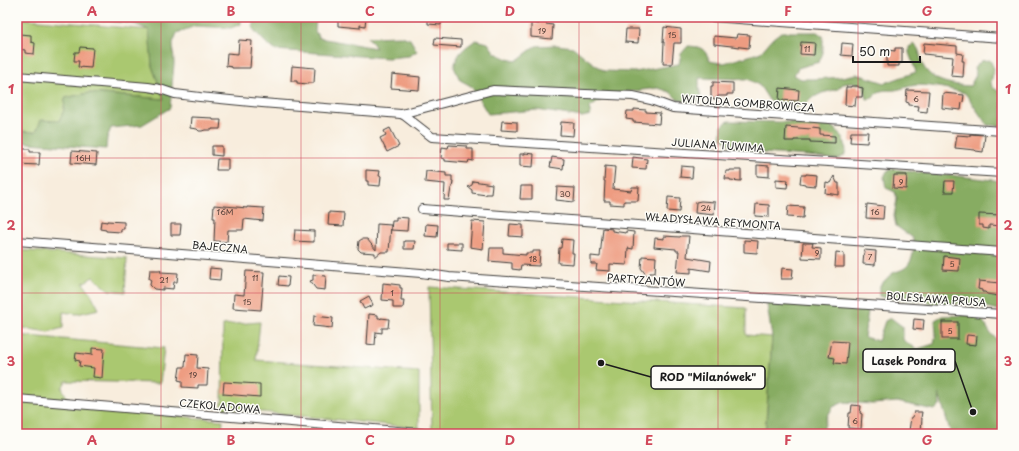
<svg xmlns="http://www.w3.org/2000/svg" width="1019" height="451" font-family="'Playpen Sans',sans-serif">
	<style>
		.green { fill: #aac86f; stroke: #637246 }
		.forest { fill: #87ac62; stroke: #52643f }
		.building { fill: #ee9c81 }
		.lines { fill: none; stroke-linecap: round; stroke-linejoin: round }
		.minor-casing { stroke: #3d3b39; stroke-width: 10 }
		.minor { stroke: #fff; stroke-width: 8 }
		.grid { fill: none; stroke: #d1495b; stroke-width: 1; stroke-opacity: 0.55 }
		.labels { text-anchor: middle; stroke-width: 3; stroke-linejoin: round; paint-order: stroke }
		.number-label { font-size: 8px; fill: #503c35 }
		.street-label { font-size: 10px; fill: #1c1c1c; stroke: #fdfcf7 }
		.leader { fill: none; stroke: #1c1c1c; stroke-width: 1.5 }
		.callout-dot { fill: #1c1c1c; stroke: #fdfcf7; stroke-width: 1.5 }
		.callout { fill: #fdfcf7; stroke: #1c1c1c; stroke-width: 1.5 }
		.callout-label { font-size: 11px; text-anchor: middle; font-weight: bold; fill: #1c1c1c }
		.neatline { fill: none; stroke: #d1495b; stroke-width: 1.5 }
		.grid-label { font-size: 13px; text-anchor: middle; font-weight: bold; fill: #d1495b }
	</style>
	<rect width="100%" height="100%" fill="#fdfcf7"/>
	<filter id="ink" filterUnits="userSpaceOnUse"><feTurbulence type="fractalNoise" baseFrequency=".025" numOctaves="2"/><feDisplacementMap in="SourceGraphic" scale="8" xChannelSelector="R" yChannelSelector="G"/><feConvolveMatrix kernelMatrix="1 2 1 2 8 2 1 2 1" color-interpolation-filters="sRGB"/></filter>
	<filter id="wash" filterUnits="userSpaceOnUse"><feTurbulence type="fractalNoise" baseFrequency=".012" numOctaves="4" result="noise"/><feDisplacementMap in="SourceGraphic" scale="16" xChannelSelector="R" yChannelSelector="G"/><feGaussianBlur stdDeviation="0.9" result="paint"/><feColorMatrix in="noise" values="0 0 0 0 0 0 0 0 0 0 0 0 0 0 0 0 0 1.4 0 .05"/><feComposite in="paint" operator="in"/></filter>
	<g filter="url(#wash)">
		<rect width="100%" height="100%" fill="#f8eddd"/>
		<!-- green -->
		<g class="green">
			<path d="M17 18 150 30 152 66 164 99 89 93 65 98 64 110 59 121 36 132 17 131Z"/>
			<path d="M17 250 127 258 125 292 109 290 93 277 83 283 91 294 99 309 77 314 63 312V328L48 332 17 327Z"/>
			<path d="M429 287 746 308V335L772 337 765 434H432Z"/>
			<path d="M260 322 256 360 419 372V428L222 408 223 325Z"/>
			<path d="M17 335 164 348 160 383 66 381 62 388 72 407 223 420 222 434H17Z"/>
		</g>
		<!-- forest -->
		<g class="forest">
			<path d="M58 17H241V24L231 28 195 26 177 33 173 43 174 64 170 108 142 125 111 128 107 138 106 149 17 142V131L36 132 41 120 59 121 64 110 65 98 89 93 164 99 152 66 149 30 137 25 127 23Z"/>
			<path d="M253 17H318L316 20 315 31 319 38 376 48 368 37 401 36 410 39 417 51 409 56 388 58 275 50 266 43 253 29Z"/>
			<path d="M781 32H817L823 36V53L819 62 808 65 798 68 794 75 801 79H815L842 77 857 74 885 83 916 72 909 53V47L914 44C921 50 919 55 922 63 929 82 953 85 970 86L976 75 974 68 981 61 990 60 994 69 991 82 992 87 1000 92H1002V126L987 125 965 93C949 89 932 85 916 85 909 86 902 89 895 90 886 91 878 88 873 98L867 99 864 87V84L851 83 843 84 838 89 822 93 812 98 806 104 796 107H781L769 100 760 86 748 79 699 78V88L701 96 698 102 691 103 677 99 670 92 658 88 618 93 609 95 589 108 591 115 582 117 537 110 488 114 471 86 460 80 454 67C458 52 463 49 476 40L488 43 495 53 508 59 516 61 536 46 557 45 573 47 586 58 604 71 635 72 679 64 681 54 688 46C702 47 704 48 710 61L714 62 724 63 749 56 761 52 773 38Z"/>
			<path d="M728 121 827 123 837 130 845 143 846 151 844 156 838 159H833L808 156 746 152 732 147 721 137 722 126Z"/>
			<path d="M893 169 929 174 958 176 1002 181V311L986 307 977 303 938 304 922 301 888 299 879 296V287C883 283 888 276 893 273 896 271 901 271 905 268 914 261 914 249 913 238L896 226 894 216 897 199 895 192 886 188 884 177 887 171Z"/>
			<path d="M766 298 869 305 864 337 878 341 885 321 891 318 903 327V340L917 349 934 344 936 334 935 320 942 316 966 315 981 318 991 334 996 338 997 349 996 355 1002 356V434H951L939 394 940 406 934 410 897 402 872 404 844 402 833 407 827 417 822 434H767L766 426 772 337Z"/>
		</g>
		<g id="blocks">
			<!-- building -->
			<g class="building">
				<path d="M338 17H366L365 26 360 25V28L338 26Z"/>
				<path d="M428 17H441V25L428 24Z"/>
				<path d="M539 21H546V24L553 25 552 39 531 37V23L539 24Z"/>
				<path d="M664 27 681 29V43H674L672 64H663L664 42H663Z"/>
				<path d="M626 29H639L638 43 625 42Z"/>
				<path d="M19 34 31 35V42L35 43 34 54 25 53V50L18 49Z"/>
				<path d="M737 34 750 35 749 48 714 44V36L736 38Z"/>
				<path d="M435 38 461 40V47L434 45Z"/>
				<path d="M239 40 252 41 250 68H232V67L226 66 227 53 238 54Z"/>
				<path d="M801 42 815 43 814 55 800 54Z"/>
				<path d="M842 43 853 44 852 56 841 55Z"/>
				<path d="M924 43 957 46V53L963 54 962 61H964L963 77 951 76 953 57 923 54Z"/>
				<path d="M80 47 93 48 91 68 78 67 79 61H74L75 52H79Z"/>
				<path d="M895 48H902V63H899V66H887V50L895 51Z"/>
				<path d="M292 66 315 68 314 83H308V84L297 83V81H291Z"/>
				<path d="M392 74 420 77 419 90 391 88Z"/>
				<path d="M713 82 733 83V94H727V96H718L714 100 711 96V86H713Z"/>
				<path d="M851 86H858V87L863 88 862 97H856L855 106 845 105 846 87H851Z"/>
				<path d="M780 88 799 90 798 101 779 100Z"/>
				<path d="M907 90 929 91 927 112 918 111 919 106 909 105V103L906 102Z"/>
				<path d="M943 93 964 95 963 102H962L961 110 942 108Z"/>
				<path d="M634 109 646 110V112L660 113 659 124 633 122V120L626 119 627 111H634Z"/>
				<path d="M191 117 213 118V120H221L220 129H212V130H205L202 131H199L197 129 190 128Z"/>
				<path d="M502 121 517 122V131L501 130Z"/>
				<path d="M561 122 574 123 573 136 560 135Z"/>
				<path d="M786 127 811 129 812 128 820 129V135L835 136V143L810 142V140H794V141H785Z"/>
				<path d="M390 128 399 146 387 152 380 138 386 135 384 131Z"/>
				<path d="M851 132H868L867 143 850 142Z"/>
				<path d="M970 134 985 135 983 152 976 151 975 150 955 148 957 135 970 136Z"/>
				<path d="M449 145 467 146V149H473V161L469 160 468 163 445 161V159L441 158 442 147 448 148Z"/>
				<path d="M212 146H222V156L212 155Z"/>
				<path d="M17 149H30V152H40L39 165 17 164Z"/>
				<path d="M72 151 97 153 96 165 71 163Z"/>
				<path d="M525 153 534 154 533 167 520 166V154H525Z"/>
				<path d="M552 157 564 159 563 169 550 167Z"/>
				<path d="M633 157 647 159 646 169 632 168Z"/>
				<path d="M217 159H228V170H216Z"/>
				<path d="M757 165 769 166V177L757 176Z"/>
				<path d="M605 166 615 167 613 189 631 191 632 187H639L638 201H624V205L610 204V201H604L605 181H604Z"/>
				<path d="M681 166 693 167 692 178 680 177Z"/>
				<path d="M366 170 380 171 379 176H381L380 186 368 185V181H366Z"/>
				<path d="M730 170H741V181L730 180V179H725L726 171H730Z"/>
				<path d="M426 171 446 173V176H452V181H453L452 188H451L449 200H444L445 184 425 182Z"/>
				<path d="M806 174 817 175 816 186 805 185V184L800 183 801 175H806Z"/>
				<path d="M894 175H907L906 189 893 188Z"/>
				<path d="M834 176 837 183H839V195L825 193 826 182 830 183Z"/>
				<path d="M776 179 788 180 787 188 776 187Z"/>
				<path d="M473 181 492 184 491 194H486V195L472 193V190L468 187 472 185Z"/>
				<path d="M945 181H954L953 192H944Z"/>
				<path d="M521 186H532V199H520Z"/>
				<path d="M557 187 575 188 574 202 556 200Z"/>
				<path d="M668 197 680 198 679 212 667 211Z"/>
				<path d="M701 201 715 202 714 215 695 213 696 202Z"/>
				<path d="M756 204 769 205V217L755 216Z"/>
				<path d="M867 204 884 206 883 219 866 218Z"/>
				<path d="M214 205 247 208V207L264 208 263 221 244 219 243 230H228L227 242 214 241 215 218H213Z"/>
				<path d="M788 206 804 207 803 218 787 217Z"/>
				<path d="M329 212 344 213 343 226 328 225Z"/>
				<path d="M979 214 1002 215V226L989 225V229L983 228V225H979Z"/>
				<path d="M396 217 408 218 407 231 391 230 392 221H396Z"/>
				<path d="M101 221 107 222V221L124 222V229H121V232L106 231V230L100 229Z"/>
				<path d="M472 221 485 222 483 249 470 247Z"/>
				<path d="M171 224H181L180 235H171Z"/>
				<path d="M377 224 391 225 389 252H381L375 257V253L361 252 358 249 359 241 362 239H367L376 250Z"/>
				<path d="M426 224 438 225 437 237 425 236Z"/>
				<path d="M510 224 523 225V237L509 236Z"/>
				<path d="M603 228 612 229V231L626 233V231L634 232 633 249 628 248 627 265 610 264V271L596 270 597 264H591V256L600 257Z"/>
				<path d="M295 230 314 231V242L294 241Z"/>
				<path d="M664 236 680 237 681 236H689L687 257 711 261 710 271 691 268V273L677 272 679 251H676V249L654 247 655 238 664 239Z"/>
				<path d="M562 239 573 240 572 253H574L573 264 558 263 559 248H561Z"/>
				<path d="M744 240 758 241 757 253 744 252Z"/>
				<path d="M404 241H415L414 249H404Z"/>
				<path d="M447 243H462V250L447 249Z"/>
				<path d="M803 243H813L812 247 821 248V259L802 258Z"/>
				<path d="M490 248H503V253L526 255V253H533V251H540L539 266 521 265 520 270 512 269V263L489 261Z"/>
				<path d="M864 250 876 251 875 265 863 264Z"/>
				<path d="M836 252 844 253V267H835Z"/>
				<path d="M642 256 656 257 655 273H650L647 276 641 268Z"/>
				<path d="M944 256 960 258 959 271 943 270Z"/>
				<path d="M210 268 221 269 220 280 209 279Z"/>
				<path d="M782 268 793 269 792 279H781Z"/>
				<path d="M150 270H161L160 272 178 273 177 282H174L173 289 163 288V290L154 289 150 285 151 279H149Z"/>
				<path d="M246 271 264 272 261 310 233 308 234 294 244 295Z"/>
				<path d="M313 275 326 276 325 290 316 289 310 281 313 280Z"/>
				<path d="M279 276 289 277 288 286 278 285Z"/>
				<path d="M979 281 1000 283 998 296 987 294 985 292H982V290L978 289Z"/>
				<path d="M383 283 400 285V288H402L401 301H404L403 308H393V301L382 300Z"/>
				<path d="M369 296 373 305 364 309 360 301Z"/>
				<path d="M369 314 378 315V318H380L381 319V318L389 319 388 328H382V333L376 332 375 345 367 344Z"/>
				<path d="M314 316 333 318 332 328 313 326Z"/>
				<path d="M914 319 924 320 923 330 913 329Z"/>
				<rect x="942" y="322" width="16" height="17"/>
				<path d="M967 335 977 336 976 345 966 344Z"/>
				<path d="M832 341 848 342 846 364 834 363 835 358 829 357Z"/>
				<path d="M92 348 104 349 102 378 93 377 94 368 79 366 80 361 75 360 76 353 92 355Z"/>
				<path d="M186 354 198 355 197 368 208 369 207 385H198V388L182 387V381L178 380 180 367H185Z"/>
				<path d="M224 382 260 384V397L223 394Z"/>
				<path d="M852 405 861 406 860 413 862 414 861 429 848 428 849 413H851Z"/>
				<path d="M914 412H922L921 418H922L921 432 918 434H916L914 432 909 431 911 417H913Z"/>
			</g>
		</g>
	</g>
	<g filter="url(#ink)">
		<use href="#blocks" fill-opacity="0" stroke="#3d3b39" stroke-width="1"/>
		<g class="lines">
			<defs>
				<g id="minor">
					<path d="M712 17 1002 38"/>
					<path d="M17 76 148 87 160 89 175 94 200 97 262 103 401 114 405 116 432 137 1002 173"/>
					<path d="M401 114 493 90 633 96 651 100 673 108 1002 131"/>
					<path d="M422 209 1002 252"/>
					<path d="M17 241 421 273 449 277 1002 314"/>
					<path d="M17 399 421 433"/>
				</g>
			</defs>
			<!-- minor casing -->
			<use href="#minor" class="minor-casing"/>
			<!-- minor -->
			<use href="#minor" class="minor"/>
		</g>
	</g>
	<!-- grid -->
	<path class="grid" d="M161 17V434M301 17V434M440 17V434M579 17V434M718 17V434M858 17V434M17 158H1002M17 293H1002"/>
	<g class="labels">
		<!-- number labels -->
		<g class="number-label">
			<text x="542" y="34">19</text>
			<text x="672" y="38">15</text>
			<text x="807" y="52">11</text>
			<text x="916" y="102">6</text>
			<text x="83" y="161">16H</text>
			<text x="901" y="185">9</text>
			<text x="565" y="197">30</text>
			<text x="706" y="211">24</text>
			<text x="225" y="215">16M</text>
			<text x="875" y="215">16</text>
			<text x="817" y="256">9</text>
			<text x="870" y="260">7</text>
			<text x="533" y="262">18</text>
			<text x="952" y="267">5</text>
			<text x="255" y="281">11</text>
			<text x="164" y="283">21</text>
			<text x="392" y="296">1</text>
			<text x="247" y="305">15</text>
			<text x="950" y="334">5</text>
			<text x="193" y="378">19</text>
			<text x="855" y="424">6</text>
		</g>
		<!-- street labels -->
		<g class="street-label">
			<text transform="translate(748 103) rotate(4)" y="4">WITOLDA GOMBROWICZA</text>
			<text transform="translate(718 145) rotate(4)" y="4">JULIANA TUWIMA</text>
			<text transform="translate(713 221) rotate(4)" y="4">WŁADYSŁAWA REYMONTA</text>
			<text transform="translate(220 247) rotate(5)" y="4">BAJECZNA</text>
			<text transform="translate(646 280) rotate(4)" y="4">PARTYZANTÓW</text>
			<text transform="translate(936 299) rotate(4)" y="4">BOLESŁAWA PRUSA</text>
			<text transform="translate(220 406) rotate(5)" y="4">CZEKOLADOWA</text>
		</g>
	</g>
	<!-- callouts -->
	<path class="leader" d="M973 412L955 361M601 363L651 377"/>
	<g class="callout-dot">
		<circle cx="973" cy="412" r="4"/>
		<circle cx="601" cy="363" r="4"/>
	</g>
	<g class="callout">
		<rect x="863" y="349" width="92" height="23" rx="4"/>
		<rect x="651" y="366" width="114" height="23" rx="4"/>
	</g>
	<g class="callout-label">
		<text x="909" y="365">Lasek Pondra</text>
		<text x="708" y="381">ROD "Milanówek"</text>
	</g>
	<!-- margin -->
	<rect width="1019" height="451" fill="none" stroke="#fdfcf7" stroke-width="44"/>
	<!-- scale -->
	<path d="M853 56v6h67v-6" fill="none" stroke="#1c1c1c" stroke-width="2"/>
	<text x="859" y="56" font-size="12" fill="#1c1c1c" stroke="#fdfcf7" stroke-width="3" paint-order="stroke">50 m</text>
	<rect x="22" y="22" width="975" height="407" class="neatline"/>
	<g class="grid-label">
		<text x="92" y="16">A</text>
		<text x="231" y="16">B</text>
		<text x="370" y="16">C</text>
		<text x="510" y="16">D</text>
		<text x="649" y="16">E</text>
		<text x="788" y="16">F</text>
		<text x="927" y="16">G</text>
		<text x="11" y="94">1</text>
		<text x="1008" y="94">1</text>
		<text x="11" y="230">2</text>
		<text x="1008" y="230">2</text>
		<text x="11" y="366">3</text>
		<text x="1008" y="366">3</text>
		<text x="92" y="445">A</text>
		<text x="231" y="445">B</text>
		<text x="370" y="445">C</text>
		<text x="510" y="445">D</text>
		<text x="649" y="445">E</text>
		<text x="788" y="445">F</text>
		<text x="927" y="445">G</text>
	</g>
</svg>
